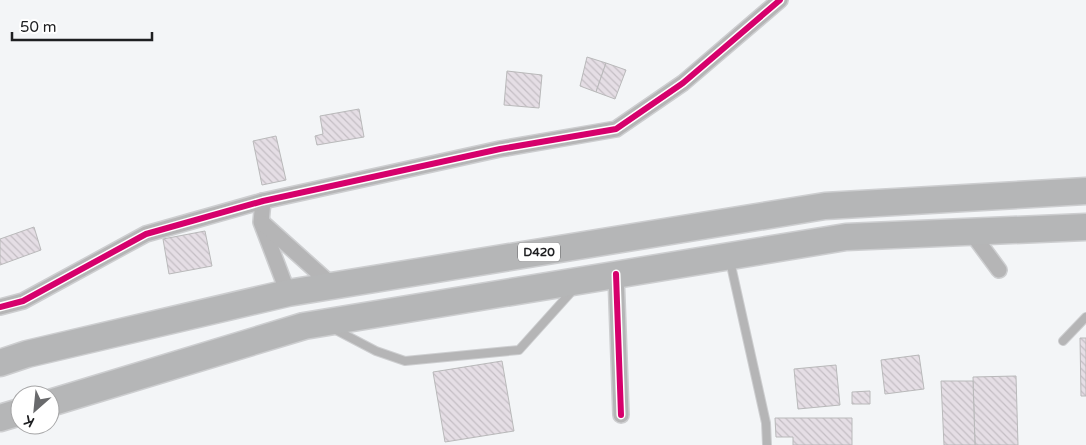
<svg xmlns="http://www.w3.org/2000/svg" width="1086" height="445" font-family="'Varela Round',sans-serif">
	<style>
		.building { fill: url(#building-back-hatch); stroke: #b9b9ba }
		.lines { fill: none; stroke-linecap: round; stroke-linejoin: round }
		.service-casing { stroke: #cdced0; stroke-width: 10 }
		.minor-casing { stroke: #cdced0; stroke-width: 18 }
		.trunk-casing { stroke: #cdced0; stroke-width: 29 }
		.service { stroke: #b5b5b6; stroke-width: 8 }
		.minor { stroke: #b5b5b6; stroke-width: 15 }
		.trunk { stroke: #b5b6b7; stroke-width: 26 }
		.cycleway-casing { stroke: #fff; stroke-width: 9 }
		.cycleway { stroke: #d6006c; stroke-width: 6 }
		.labels { text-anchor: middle; stroke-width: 5; stroke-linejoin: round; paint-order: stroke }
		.shield { fill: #fff; stroke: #626264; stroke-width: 1 }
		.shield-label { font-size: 12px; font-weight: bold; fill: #1e1f21 }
	</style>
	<defs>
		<pattern id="building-back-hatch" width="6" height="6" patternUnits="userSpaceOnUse" patternTransform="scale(1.25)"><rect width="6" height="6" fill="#e5dee5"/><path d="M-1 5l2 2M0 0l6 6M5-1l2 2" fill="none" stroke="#c4bec4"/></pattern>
	</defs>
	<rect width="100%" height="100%" fill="#f3f5f7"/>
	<!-- building -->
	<g class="building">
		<path d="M587 57 606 63 596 92 580 86Z"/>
		<path d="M606 63 626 70 615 99 596 92Z"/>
		<path d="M507 71 542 75 539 108 504 105Z"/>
		<path d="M359 109 364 137 317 145 315 136 323 134 320 116Z"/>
		<path d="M276 136 286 180 262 185 253 141Z"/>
		<path d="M34 227 41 250 0 265V239Z"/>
		<path d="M205 231 212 266 169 274 163 239Z"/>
		<path d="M1080 338H1086V396H1081Z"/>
		<path d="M919 355 924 389 885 394 881 360Z"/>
		<path d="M502 361 514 431 445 442 433 372Z"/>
		<path d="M836 365 840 405 798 409 794 369Z"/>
		<path d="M1016 376 1018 445H975L973 377Z"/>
		<path d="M941 381H973L975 445H944Z"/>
		<path d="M870 391V404H852V392Z"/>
		<path d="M775 418H852V445H793V437H776Z"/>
	</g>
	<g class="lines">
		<defs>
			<g id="service">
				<path d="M730 261 766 423 767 445"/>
				<path d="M334 329 376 351 405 361 519 350 573 290"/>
				<path d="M1063 341 1086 317"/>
			</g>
			<g id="minor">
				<path d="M263 201 261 222 288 293"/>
				<path d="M264 224 333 286"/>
				<path d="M971 232 999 270"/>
				<path d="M616 274 621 415"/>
				<path d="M0 307 23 301 146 234 263 201 500 149 616 129 683 83 780 0"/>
			</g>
			<g id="trunk">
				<path d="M0 363 27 354 288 293 825 206 1086 191"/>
				<path d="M50 403 304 326 846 237 1086 227"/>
				<path d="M0 418 20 412"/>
			</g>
		</defs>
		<!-- service casing -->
		<use href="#service" class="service-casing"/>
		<!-- minor casing -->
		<use href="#minor" class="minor-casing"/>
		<!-- trunk casing -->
		<use href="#trunk" class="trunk-casing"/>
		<!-- service -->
		<use href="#service" class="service"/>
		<!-- minor -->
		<use href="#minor" class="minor"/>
		<!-- trunk -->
		<use href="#trunk" class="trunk"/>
		<defs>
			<g id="cycleway">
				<path d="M616 274 621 415"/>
				<path d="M0 307 23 301 146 234 263 201 500 149 616 129 683 83 780 0"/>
			</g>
		</defs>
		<!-- cycleway casing -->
		<use href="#cycleway" class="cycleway-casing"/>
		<!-- cycleway -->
		<use href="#cycleway" class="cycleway"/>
	</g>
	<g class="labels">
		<!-- shield labels -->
		<rect class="shield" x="518" y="242.5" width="42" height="19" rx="4"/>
		<g class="shield-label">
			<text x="539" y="256">D420</text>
		</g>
	</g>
	<!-- north arrow -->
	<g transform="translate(35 410) rotate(207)"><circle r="24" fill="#ffffff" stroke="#a5a5a6"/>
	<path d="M0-4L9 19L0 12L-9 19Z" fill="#696a6c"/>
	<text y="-8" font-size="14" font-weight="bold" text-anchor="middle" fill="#1e1f21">K</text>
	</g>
	<!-- scale -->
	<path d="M12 32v8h140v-8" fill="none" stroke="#1e1f21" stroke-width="2.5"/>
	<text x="20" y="32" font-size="15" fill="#1e1f21" stroke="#ffffff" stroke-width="4" paint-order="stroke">50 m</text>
</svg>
